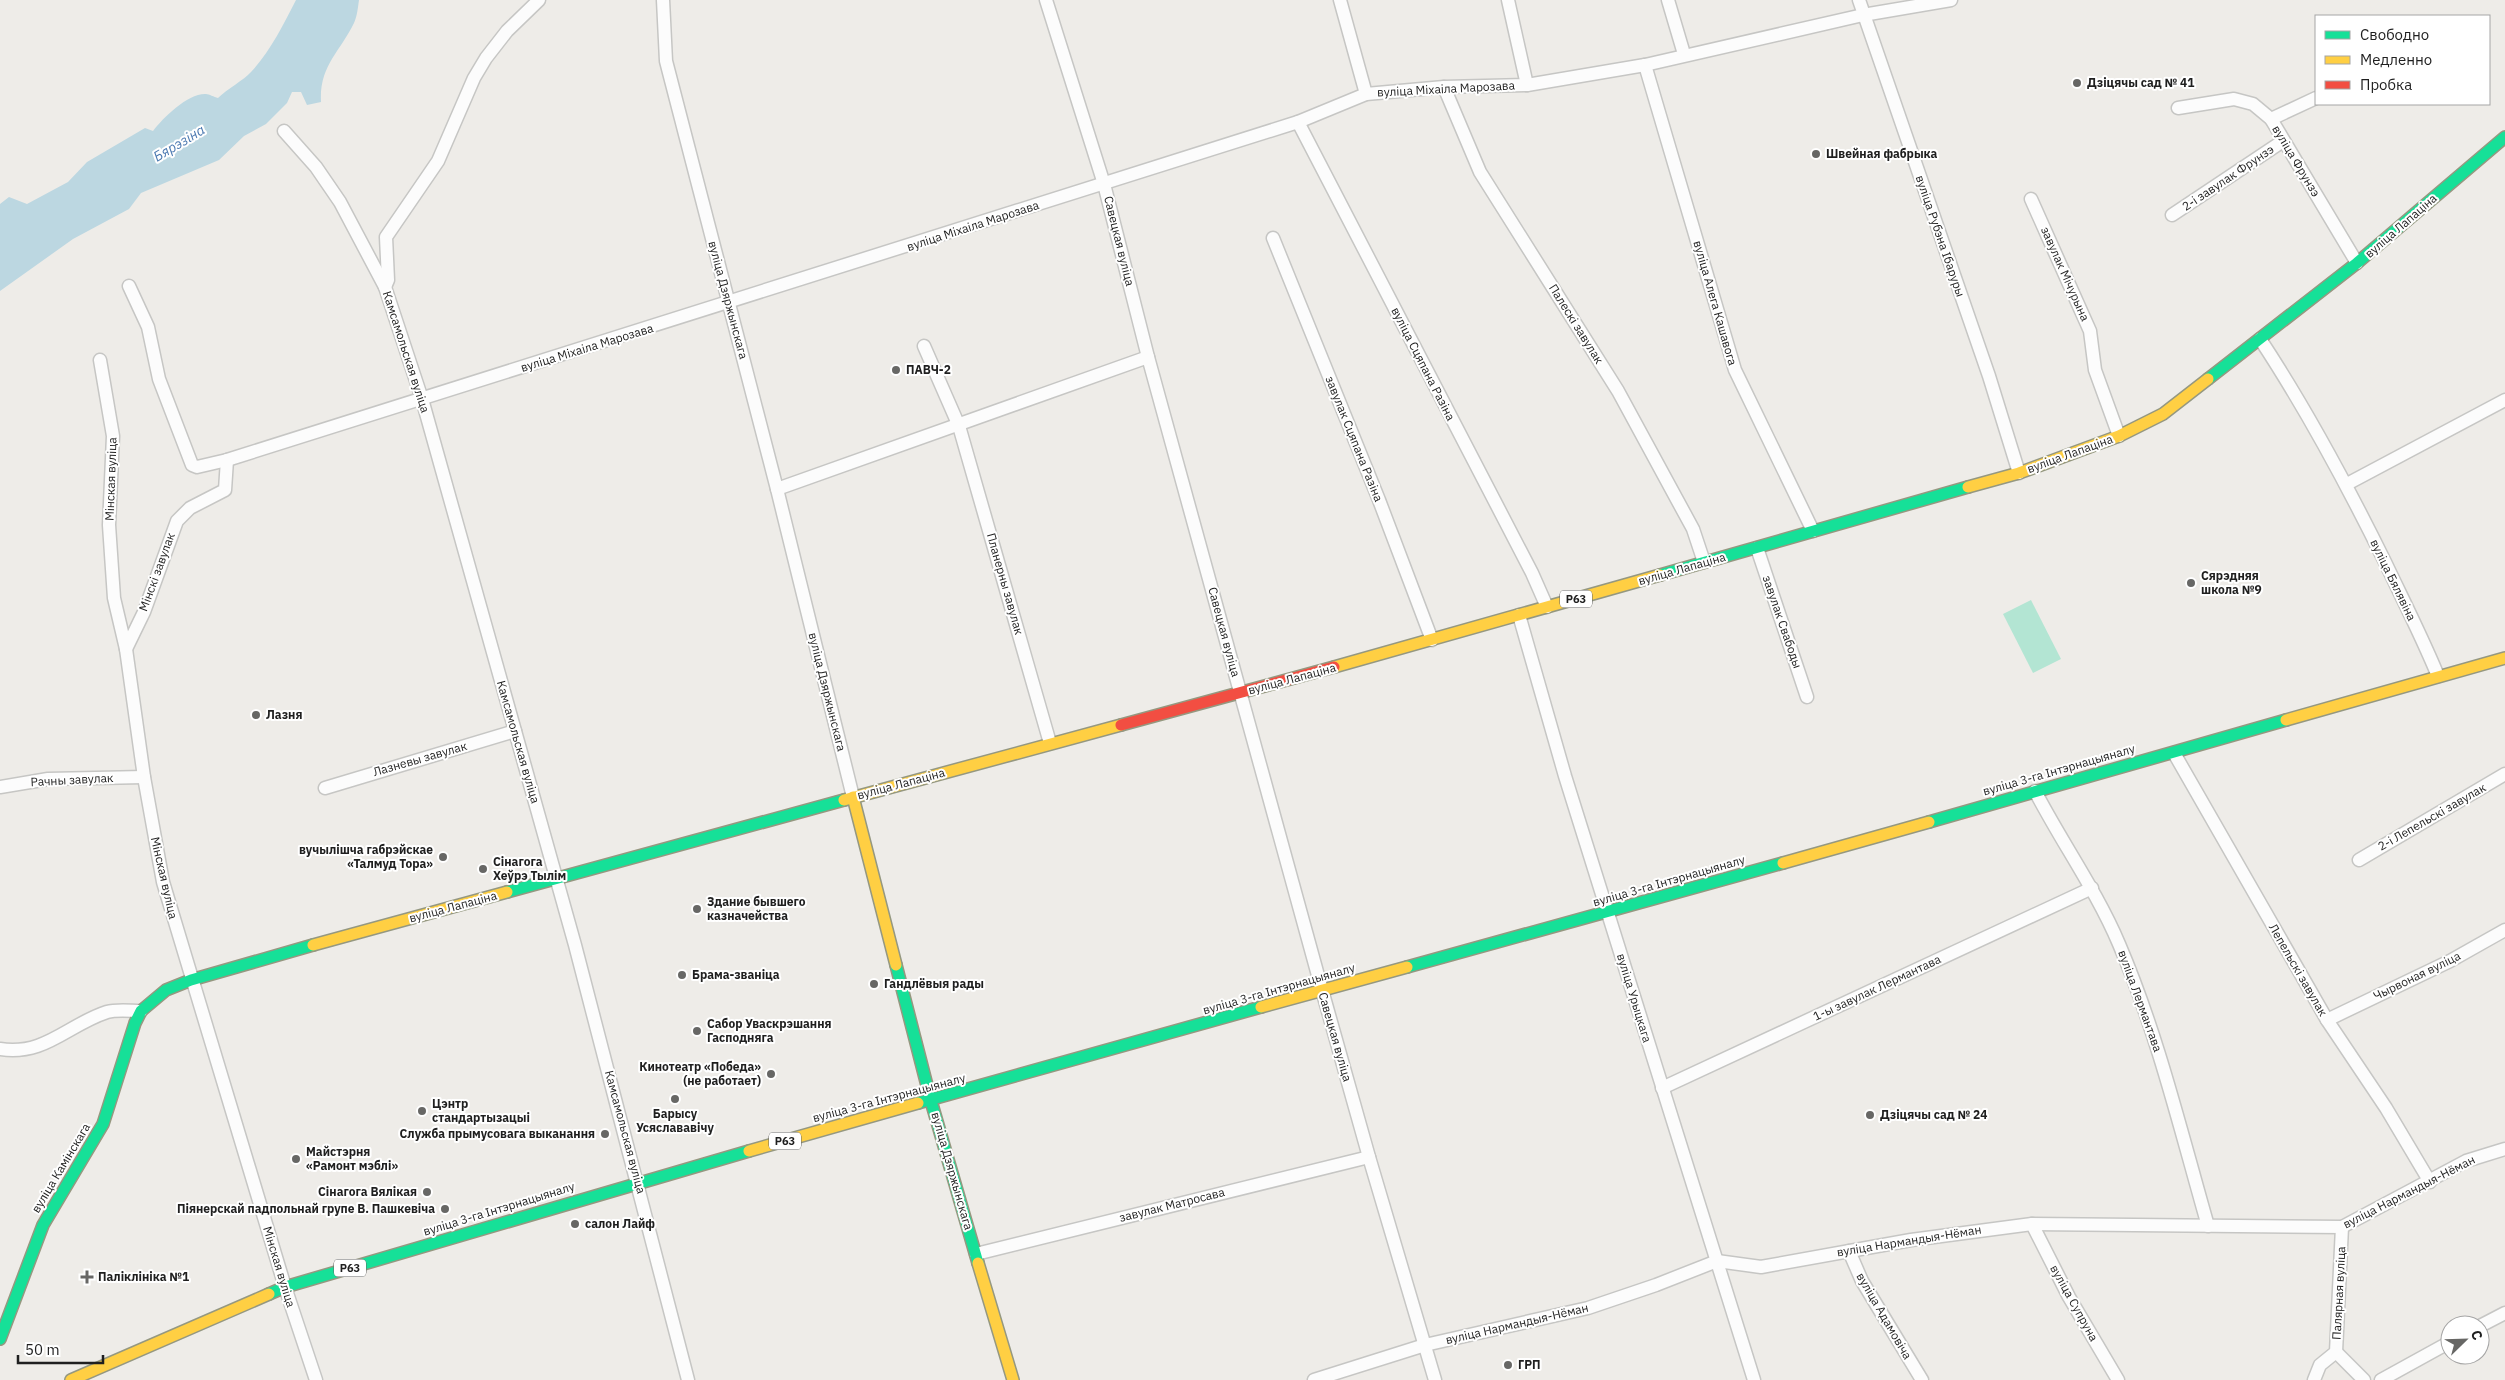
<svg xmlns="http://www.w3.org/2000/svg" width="2505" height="1380" font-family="'IBM Plex Sans',sans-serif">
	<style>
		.pitch { fill: #b3e5d3 }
		.water { fill: #bcd7e1 }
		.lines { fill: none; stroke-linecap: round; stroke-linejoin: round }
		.street-casing { stroke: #c6c6c4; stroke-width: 15 }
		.fast-casing { stroke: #959880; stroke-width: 14 }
		.slow-casing { stroke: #959880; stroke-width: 14 }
		.jam-casing { stroke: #959880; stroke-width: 14 }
		.street { stroke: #fcfcfc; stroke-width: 12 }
		.fast { stroke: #16e098; stroke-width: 11 }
		.slow { stroke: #ffcf43; stroke-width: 11 }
		.jam { stroke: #f24e42; stroke-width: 11 }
		.poi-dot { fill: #676765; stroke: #fff; stroke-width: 2 }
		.labels { text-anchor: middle; stroke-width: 4; stroke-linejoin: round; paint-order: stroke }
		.shield { fill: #fff; stroke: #626262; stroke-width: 1 }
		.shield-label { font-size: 11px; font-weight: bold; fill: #1f1f1f }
		.poi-label { font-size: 12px; font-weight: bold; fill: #1f1f1f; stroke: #fff; text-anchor: start }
		.street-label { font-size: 12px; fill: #1f1f1f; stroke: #fff }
		.water-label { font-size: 14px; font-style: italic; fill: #4a78b0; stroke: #fff }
	</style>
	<rect width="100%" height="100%" fill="#eeece8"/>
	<!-- pitch -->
	<path class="pitch" d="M2031 600 2061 659 2033 673 2003 614Z"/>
	<!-- water -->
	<path class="water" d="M296 0H359C358 7 357 17 354 23 340 52 319 66 321 102L307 105 301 92H292L287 103 266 124 244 136 219 160 141 193 129 209 73 239 0 291V204L9 197 27 204 68 182 87 162 145 128 153 131C163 118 188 93 206 94 209 94 214 97 218 98 227 89 244 80 251 72 270 52 283 25 296 0Z"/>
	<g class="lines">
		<defs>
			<g id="street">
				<path d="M663 0 666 61 777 489 853 797"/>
				<path d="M1046 0 1104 184 1148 357 1322 990 1369 1157 1435 1380"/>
				<path d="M1340 0 1366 94"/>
				<path d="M1508 0 1527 85"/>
				<path d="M1668 0 1684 54"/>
				<path d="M1859 0 1989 376 2019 473"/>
				<path d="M1645 65 1735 370 1813 531"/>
				<path d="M1444 87 1480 172 1618 391 1693 529 1704 562"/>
				<path d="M2178 108 2234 99 2253 104 2271 119 2357 263"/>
				<path d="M2271 119 2316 98"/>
				<path d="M1298 122 1532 573 1547 607"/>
				<path d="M284 131 316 167 340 202 385 287 422 399 575 945 688 1380"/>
				<path d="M2031 199 2090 331 2095 370 2119 436"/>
				<path d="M2172 215 2283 141"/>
				<path d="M1273 238 1379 500 1432 640"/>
				<path d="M129 286 148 327 159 379 192 465 197 467 227 460 1298 122 1366 94 1444 87 1527 85 1645 65 1863 15 1951 0"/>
				<path d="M385 287 388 280 386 237 438 161 474 78 486 58 507 31 539 0"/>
				<path d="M2260 339C2307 410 2347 485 2385 562 2403 600 2422 637 2438 676"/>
				<path d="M924 346 959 426 1050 743"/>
				<path d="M100 360 113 436 109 525 114 598 126 649 144 777 163 882 285 1287 316 1380"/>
				<path d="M2347 484 2505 400"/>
				<path d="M777 489 1148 357"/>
				<path d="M1757 548 1807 697"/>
				<path d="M1519 615 1565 776 1754 1380"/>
				<path d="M126 649 144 612 177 521 190 508 225 490 227 460"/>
				<path d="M2174 753 2327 1020 2386 1108 2430 1182"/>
				<path d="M0 787 48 779 144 777"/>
				<path d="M325 788 515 731"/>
				<path d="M2035 791C2062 843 2096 890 2119 944 2158 1035 2181 1132 2208 1226"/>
				<path d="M2359 860 2505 774"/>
				<path d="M2327 1020 2450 961 2505 930"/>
				<path d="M0 1049C45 1056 67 1025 107 1012 117 1009 131 1011 141 1011"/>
				<path d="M1662 1088 2092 888"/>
				<path d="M2032 1224 2069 1297 2118 1380"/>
				<path d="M1849 1251 1862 1281 1922 1380"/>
				<path d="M976 1254 1369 1157"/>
				<path d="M2480 1326 2505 1313"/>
				<path d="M2336 1352 2364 1380"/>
				<path d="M1314 1380 1425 1345 1588 1308 1656 1285 1717 1261 1761 1267 1911 1240 2032 1224 2342 1227 2466 1161 2505 1149"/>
				<path d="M2314 1380 2320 1365 2336 1352 2342 1227"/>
				<path d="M2381 1380 2450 1342"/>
			</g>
			<g id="fast">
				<path d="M2208 379 2357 263 2505 137"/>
				<path d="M1660 575 1968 487"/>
				<path d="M1929 822 2286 720"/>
				<path d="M507 892 844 800"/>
				<path d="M896 965 931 1101 978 1263"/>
				<path d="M1407 967 1783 863"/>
				<path d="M918 1103 1261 1007"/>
				<path d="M269 1294 285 1287 749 1151"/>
				<path d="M0 1339 43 1225 103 1124 135 1023 141 1011 166 990 191 980 313 945"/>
			</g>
			<g id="slow">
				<path d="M1968 487 2019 473 2119 436 2163 414 2208 379"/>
				<path d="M1334 667 1660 575"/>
				<path d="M2286 720 2505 658"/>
				<path d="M853 797 896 965"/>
				<path d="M844 800 1121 725"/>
				<path d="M1783 863 1929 822"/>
				<path d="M313 945 507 892"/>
				<path d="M1261 1007 1407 967"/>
				<path d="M749 1151 918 1103"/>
				<path d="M978 1263 1013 1380"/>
				<path d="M71 1380 269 1294"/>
			</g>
			<path id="jam" d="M1121 725 1334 667"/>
		</defs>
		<!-- street casing -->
		<use href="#street" class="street-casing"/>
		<!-- fast casing -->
		<use href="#fast" class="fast-casing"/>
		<!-- slow casing -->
		<use href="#slow" class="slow-casing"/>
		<!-- jam casing -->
		<use href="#jam" class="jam-casing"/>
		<!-- street -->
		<use href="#street" class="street"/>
		<!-- fast -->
		<use href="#fast" class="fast"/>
		<!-- slow -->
		<use href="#slow" class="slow"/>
		<!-- jam -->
		<use href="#jam" class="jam"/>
	</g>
	<!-- markers -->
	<g class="poi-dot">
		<circle cx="2077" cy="83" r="5"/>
		<circle cx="1816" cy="154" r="5"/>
		<circle cx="896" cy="370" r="5"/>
		<circle cx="2191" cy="583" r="5"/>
		<circle cx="256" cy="715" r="5"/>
		<circle cx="443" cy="857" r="5"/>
		<circle cx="483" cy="869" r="5"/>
		<circle cx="697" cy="909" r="5"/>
		<circle cx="682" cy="975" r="5"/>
		<circle cx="874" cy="984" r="5"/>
		<circle cx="697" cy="1031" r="5"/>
		<circle cx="771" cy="1074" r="5"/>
		<circle cx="675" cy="1099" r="5"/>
		<circle cx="422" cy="1111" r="5"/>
		<circle cx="1870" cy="1115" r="5"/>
		<circle cx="605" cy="1134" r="5"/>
		<circle cx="296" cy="1159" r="5"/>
		<circle cx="427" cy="1192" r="5"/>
		<circle cx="445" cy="1209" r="5"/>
		<circle cx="575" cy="1224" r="5"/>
		<path d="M84.5 1269.5h5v5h5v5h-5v5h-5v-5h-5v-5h5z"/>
		<circle cx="1508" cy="1365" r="5"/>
	</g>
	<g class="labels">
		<!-- shield labels -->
		<g class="shield">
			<rect x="1560" y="590.5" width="32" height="17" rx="4"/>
			<rect x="769" y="1132.5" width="32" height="17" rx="4"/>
			<rect x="334" y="1259.5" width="32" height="17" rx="4"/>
		</g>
		<g class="shield-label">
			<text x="1576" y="603">Р63</text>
			<text x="785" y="1145">Р63</text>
			<text x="350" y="1272">Р63</text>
		</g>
		<!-- poi labels -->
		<g class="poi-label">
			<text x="2087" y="87">Дзіцячы сад № 41</text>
			<text x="1826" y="158">Швейная фабрыка</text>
			<text x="906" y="374">ПАВЧ-2</text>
			<text x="2201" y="580">Сярэдняя<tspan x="2201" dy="14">школа №9</tspan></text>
			<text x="266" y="719">Лазня</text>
			<text x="433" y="854" text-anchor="end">вучылішча габрэйскае<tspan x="433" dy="14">«Талмуд Тора»</tspan></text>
			<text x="493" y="866">Сінагога<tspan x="493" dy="14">Хеўрэ Тылім</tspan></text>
			<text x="707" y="906">Здание бывшего<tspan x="707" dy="14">казначейства</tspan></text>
			<text x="692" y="979">Брама-званіца</text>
			<text x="884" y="988">Гандлёвыя рады</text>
			<text x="707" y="1028">Сабор Уваскрэшання<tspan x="707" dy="14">Гасподняга</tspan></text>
			<text x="761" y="1071" text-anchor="end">Кинотеатр «Победа»<tspan x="761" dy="14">(не работает)</tspan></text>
			<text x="432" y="1108">Цэнтр<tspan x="432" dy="14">стандартызацыі</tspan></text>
			<text x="675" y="1118" text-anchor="middle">Барысу<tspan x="675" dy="14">Усяслававічу</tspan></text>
			<text x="1880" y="1119">Дзіцячы сад № 24</text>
			<text x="595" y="1138" text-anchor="end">Служба прымусовага выканання</text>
			<text x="306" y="1156">Майстэрня<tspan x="306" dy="14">«Рамонт мэблі»</tspan></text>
			<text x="417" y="1196" text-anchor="end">Сінагога Вялікая</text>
			<text x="435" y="1213" text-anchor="end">Піянерскай падпольнай групе В. Пашкевіча</text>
			<text x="585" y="1228">салон Лайф</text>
			<text x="98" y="1281">Паліклініка №1</text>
			<text x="1518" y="1369">ГРП</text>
		</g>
		<!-- street labels -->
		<g class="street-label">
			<text transform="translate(1446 89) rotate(-3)" y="4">вуліца Міхаіла Марозава</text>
			<text transform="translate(2296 161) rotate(59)" y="4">вуліца Фрунзэ</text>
			<text transform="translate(2228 178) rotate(-34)" y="4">2-і завулак Фрунзэ</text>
			<text transform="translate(973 226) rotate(-18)" y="4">вуліца Міхаіла Марозава</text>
			<text transform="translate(2401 226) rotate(-41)" y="4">вуліца Лапаціна</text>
			<text transform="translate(1940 236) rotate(71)" y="4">вуліца Рубэна Ібаруры</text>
			<text transform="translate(1119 241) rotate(76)" y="4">Савецкая вуліца</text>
			<text transform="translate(2065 274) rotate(66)" y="4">завулак Мічурына</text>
			<text transform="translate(728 300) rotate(75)" y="4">вуліца Дзяржынскага</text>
			<text transform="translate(1715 303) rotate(74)" y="4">вуліца Алега Кашавога</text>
			<text transform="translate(1576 324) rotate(58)" y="4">Палескі завулак</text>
			<text transform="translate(587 348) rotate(-17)" y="4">вуліца Міхаіла Марозава</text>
			<text transform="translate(406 352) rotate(72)" y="4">Камсамольская вуліца</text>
			<text transform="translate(1423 364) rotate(63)" y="4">вуліца Сцяпана Разіна</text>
			<text transform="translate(1354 439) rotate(68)" y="4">завулак Сцяпана Разіна</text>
			<text transform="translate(2070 454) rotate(-20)" y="4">вуліца Лапаціна</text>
			<text transform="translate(111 479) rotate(-88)" y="4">Мінская вуліца</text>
			<text transform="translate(1682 569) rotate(-16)" y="4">вуліца Лапаціна</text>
			<text transform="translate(157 572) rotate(-70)" y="4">Мінскі завулак</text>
			<text transform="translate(2393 580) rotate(64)" y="4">вуліца Бялявіна</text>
			<text transform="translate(1005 584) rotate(74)" y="4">Планерны завулак</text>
			<text transform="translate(1782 622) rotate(71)" y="4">завулак Свабоды</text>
			<text transform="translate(1224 632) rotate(75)" y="4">Савецкая вуліца</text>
			<text transform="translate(1292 679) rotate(-15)" y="4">вуліца Лапаціна</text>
			<text transform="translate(827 692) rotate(76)" y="4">вуліца Дзяржынскага</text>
			<text transform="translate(518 742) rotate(74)" y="4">Камсамольская вуліца</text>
			<text transform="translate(420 759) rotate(-16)" y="4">Лазневы завулак</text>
			<text transform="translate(2059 770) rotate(-16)" y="4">вуліца 3-га Інтэрнацыяналу</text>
			<text transform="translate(72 780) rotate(-3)" y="4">Рачны завулак</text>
			<text transform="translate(901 784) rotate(-15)" y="4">вуліца Лапаціна</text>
			<text transform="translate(2432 817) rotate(-30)" y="4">2-і Лепельскі завулак</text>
			<text transform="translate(164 878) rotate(77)" y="4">Мінская вуліца</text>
			<text transform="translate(1669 881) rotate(-16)" y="4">вуліца 3-га Інтэрнацыяналу</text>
			<text transform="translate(453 907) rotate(-15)" y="4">вуліца Лапаціна</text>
			<text transform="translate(2298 970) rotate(60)" y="4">Лепельскі завулак</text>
			<text transform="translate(2417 976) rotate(-26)" y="4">Чырвоная вуліца</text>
			<text transform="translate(1877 988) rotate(-25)" y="4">1-ы завулак Лермантава</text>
			<text transform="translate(1279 989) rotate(-16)" y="4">вуліца 3-га Інтэрнацыяналу</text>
			<text transform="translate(1634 998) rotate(73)" y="4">вуліца Урыцкага</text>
			<text transform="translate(2140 1001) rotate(70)" y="4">вуліца Лермантава</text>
			<text transform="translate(1335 1037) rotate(74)" y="4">Савецкая вуліца</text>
			<text transform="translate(889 1098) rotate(-15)" y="4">вуліца 3-га Інтэрнацыяналу</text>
			<text transform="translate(625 1132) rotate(75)" y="4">Камсамольская вуліца</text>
			<text transform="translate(61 1168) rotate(-59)" y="4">вуліца Камінскага</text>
			<text transform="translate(952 1171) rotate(74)" y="4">вуліца Дзяржынскага</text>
			<text transform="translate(2409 1192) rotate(-27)" y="4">вуліца Нармандыя-Нёман</text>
			<text transform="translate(1172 1205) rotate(-14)" y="4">завулак Матросава</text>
			<text transform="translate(499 1209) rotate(-17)" y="4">вуліца 3-га Інтэрнацыяналу</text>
			<text transform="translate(1909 1241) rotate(-9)" y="4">вуліца Нармандыя-Нёман</text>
			<text transform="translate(279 1267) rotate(73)" y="4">Мінская вуліца</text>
			<text transform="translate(2339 1293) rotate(-87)" y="4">Палярная вуліца</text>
			<text transform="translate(2074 1303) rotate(61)" y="4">вуліца Супруна</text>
			<text transform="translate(1884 1316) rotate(60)" y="4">вуліца Адамовіча</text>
			<text transform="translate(1517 1324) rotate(-13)" y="4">вуліца Нармандыя-Нёман</text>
		</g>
		<!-- water labels -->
		<g class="water-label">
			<text transform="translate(179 143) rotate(-31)" y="5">Бярэзіна</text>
		</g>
	</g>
	<!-- legend -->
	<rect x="2315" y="15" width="175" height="90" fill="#ffffff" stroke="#a5a5a5"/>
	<rect x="2325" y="31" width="25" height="8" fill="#16e098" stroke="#a5a5a5"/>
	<text x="2360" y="40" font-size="15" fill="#1f1f1f">Свободно</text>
	<rect x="2325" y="56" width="25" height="8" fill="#ffcf43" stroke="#a5a5a5"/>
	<text x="2360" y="65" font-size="15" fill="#1f1f1f">Медленно</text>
	<rect x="2325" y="81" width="25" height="8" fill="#f24e42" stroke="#a5a5a5"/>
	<text x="2360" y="90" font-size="15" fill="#1f1f1f">Пробка</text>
	<!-- north arrow -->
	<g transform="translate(2465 1340) rotate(67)"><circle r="24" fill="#ffffff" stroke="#a5a5a5"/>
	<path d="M0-4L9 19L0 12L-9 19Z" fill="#676765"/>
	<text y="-8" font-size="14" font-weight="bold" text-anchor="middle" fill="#1f1f1f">С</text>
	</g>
	<!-- scale -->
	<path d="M18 1355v8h85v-8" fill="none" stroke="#1f1f1f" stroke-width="2.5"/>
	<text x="25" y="1355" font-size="15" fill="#1f1f1f" stroke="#ffffff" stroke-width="4" paint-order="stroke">50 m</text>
</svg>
